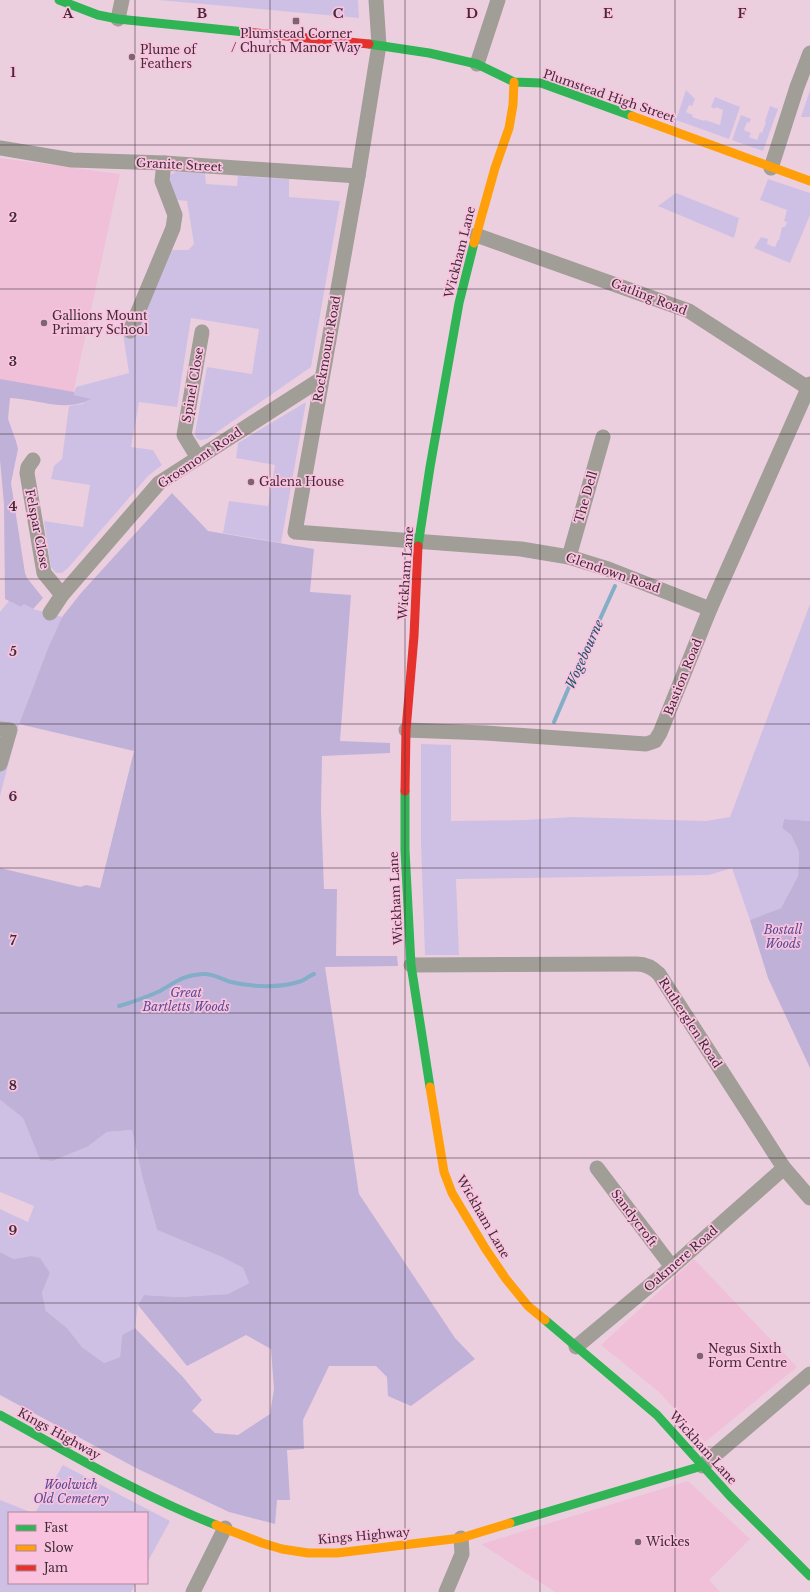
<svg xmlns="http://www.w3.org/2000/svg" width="810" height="1592" font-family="'Libre Baskerville',serif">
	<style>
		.built { fill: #efc0d8 }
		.green { fill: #cec0e5 }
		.forest { fill: #c0b1d8 }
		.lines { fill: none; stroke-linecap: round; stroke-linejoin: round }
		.stream { stroke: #84aec8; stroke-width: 4 }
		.street { stroke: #a19d97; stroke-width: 15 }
		.fast { stroke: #30b455; stroke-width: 9 }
		.slow { stroke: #ff9f0a; stroke-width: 9 }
		.jam { stroke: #e5322d; stroke-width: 9 }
		.grid { fill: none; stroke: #402b36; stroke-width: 1; stroke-opacity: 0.55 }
		.poi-dot { fill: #7c6471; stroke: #f9c2de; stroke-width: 1.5 }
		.labels { text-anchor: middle; stroke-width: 3.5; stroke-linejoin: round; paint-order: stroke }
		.poi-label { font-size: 12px; fill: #402b36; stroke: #f9c2de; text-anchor: start }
		.street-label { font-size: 12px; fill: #402b36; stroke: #f9c2de }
		.park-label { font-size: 12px; font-style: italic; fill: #554b94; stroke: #f9c2de }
		.water-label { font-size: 13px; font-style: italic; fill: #1d586e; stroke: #f9c2de }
		.grid-label { font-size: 13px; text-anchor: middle; font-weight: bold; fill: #402b36; stroke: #f9c2de; stroke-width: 3.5; stroke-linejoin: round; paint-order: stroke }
	</style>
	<rect width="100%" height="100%" fill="#eccfde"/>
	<!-- built -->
	<g class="built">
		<path d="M0 158 120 174 73 394 0 387Z"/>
		<path d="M694 1259 797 1367 705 1442 659 1392 601 1345Z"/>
		<path d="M688 1481 750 1539 709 1580 720 1592H555L481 1544Z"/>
	</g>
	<!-- green -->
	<g class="green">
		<path d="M158 0H358L359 18Z"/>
		<path d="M686 90 695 99 692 106 689 105 686 112 693 115 692 117 704 121 705 120 720 125 723 110 716 107 715 109 711 107 715 97 740 107 729 139 676 120Z"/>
		<path d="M810 90V117H801Z"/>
		<path d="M770 106 778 109 763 151 732 140 741 115 751 119 749 123 747 122 744 130 751 133 749 137 757 140 760 132 762 133 766 122 765 121Z"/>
		<path d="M175 172 205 173 206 184 237 186 238 176 289 179V197L340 201 311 367 207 439 200 440 196 438 195 433 207 367 252 374 259 329 191 318 177 407 139 402 131 447 153 450 162 465 148 476 68 568 62 573H56L51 567 44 521 83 527 90 485 51 479 54 466 62 459 69 406 82 404 90 399 73 395 76 387 129 373 123 334H136L172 250H188L194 244 187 201 177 200 169 180 170 175Z"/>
		<path d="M768 179 810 193V215L790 263 754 248 761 237 768 239 767 244 775 247 778 240H779L782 227H785L787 222 784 221 787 210 760 200Z"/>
		<path d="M676 193 739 218 734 238 658 206Z"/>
		<path d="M306 402 281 543 223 533 229 501 268 506 275 465 236 458 238 443Z"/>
		<path d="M9 601 21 607 24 604 33 609 62 617 48 648 19 724 0 796V612Z"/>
		<path d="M810 604V821L784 819 782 828 791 835 799 852 798 876 781 908 750 920 732 868 709 875 456 879 459 955H425L421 844V744L451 745V821L524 820 572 817 706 821 730 817Z"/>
		<path d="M0 1100 23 1118 40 1160 53 1161 72 1153 87 1147 107 1132 132 1130 142 1176 157 1230 222 1257 243 1268 249 1283 228 1294 179 1297 144 1295 138 1305 135 1328 122 1335 120 1357 104 1363 82 1347 67 1328 46 1311 42 1293 50 1273 31 1256 14 1259 0 1252V1209L28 1222 34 1206 0 1192Z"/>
		<path d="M63 1465 170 1521 147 1563V1513H35Z"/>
		<path d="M0 1500 33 1513H9V1583H136L131 1592H0Z"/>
	</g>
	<!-- forest -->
	<g class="forest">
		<path d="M0 379 74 392V395L91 399C66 413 37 399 10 398L8 419 16 441 18 449 11 483 25 573 27 578 43 598 33 609 24 604 21 607 5 599 4 504 0 460Z"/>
		<path d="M172 493 208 531 314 549 310 592 351 595 340 741 390 743V753L322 756 321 810 324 889H337L336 956H397L398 966 325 967 359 1194 455 1338 475 1359 411 1406 388 1396 387 1377 376 1366H329L303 1420 304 1449 287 1450 290 1500H277L275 1524 229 1512 138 1469 0 1395V1252L14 1259 31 1256 40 1258 50 1273 42 1293 46 1311 67 1328 82 1347 104 1363 120 1357 122 1335 135 1328 182 1376 202 1400 192 1411 215 1433 238 1435 270 1414 274 1389 271 1349 246 1335 187 1366 138 1305 144 1295 179 1297 228 1294 249 1283 243 1268 222 1257 157 1230 142 1176 132 1130 107 1132 87 1147 72 1153 53 1161 40 1160 23 1118 0 1100V868L80 887 86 885 100 888 134 751 19 724 48 648 62 617 81 593Z"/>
		<path d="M784 819 810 821V1068L768 978 750 920 781 908 798 876 799 852 791 835 782 828Z"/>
	</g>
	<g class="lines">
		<!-- stream -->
		<g class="stream">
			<path d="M554 722 584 652 590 641 615 586"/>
			<path d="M119 1006C133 1002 147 997 160 991 176 982 181 976 202 974 213 973 221 979 231 982 250 987 280 988 298 982 305 981 308 976 314 974"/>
		</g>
		<!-- street -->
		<g class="street">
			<path d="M376 0 379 45 358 176 295 532 521 549 569 557 608 569 710 609"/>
			<path d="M118 19 122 0"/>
			<path d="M477 64 498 0"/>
			<path d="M0 148 72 160 164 163 358 176"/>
			<path d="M771 168 797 87 810 53"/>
			<path d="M476 235 689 311 808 388"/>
			<path d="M130 331 173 228 175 215 162 181 164 163"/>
			<path d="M198 458 184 435 202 332"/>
			<path d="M33 460 28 467 27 473 44 573 62 595"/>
			<path d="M569 557 603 437"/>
			<path d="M50 613 62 595 159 483 321 379"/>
			<path d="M0 729 10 730 0 764"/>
			<path d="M406 730 486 733 646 744 655 741 660 733 710 609 810 384"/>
			<path d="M411 965 637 964C646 964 653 968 659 974L784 1168 810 1198"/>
			<path d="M597 1168 672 1267"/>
			<path d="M576 1347 672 1267 784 1168"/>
			<path d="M702 1466 810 1374"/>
			<path d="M193 1592 225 1528"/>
			<path d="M446 1592 462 1554 461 1538"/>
		</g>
		<!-- fast -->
		<g class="fast">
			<path d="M59 0 98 15 118 19 245 32"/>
			<path d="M369 44 429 53 477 64 514 82 541 83 632 116"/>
			<path d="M418 546 430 467 459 303 474 243"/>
			<path d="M405 791V850L411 965 430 1087"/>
			<path d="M545 1320 657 1415 730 1496 810 1576"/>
			<path d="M0 1415C71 1454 141 1496 216 1525"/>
			<path d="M510 1523 702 1466"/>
		</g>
		<!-- slow -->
		<g class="slow">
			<path d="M632 116 810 181"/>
			<path d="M474 243 495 168 509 128 513 105 514 82"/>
			<path d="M430 1087 444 1172 452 1193 485 1248 506 1279 528 1306 545 1320"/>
			<path d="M216 1525 262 1543 282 1549 308 1553H337L461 1538 510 1523"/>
		</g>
		<!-- jam -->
		<g class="jam">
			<path d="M245 32 369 44"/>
			<path d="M405 791 406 730 414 636 418 546"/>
		</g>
	</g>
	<!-- grid -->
	<path class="grid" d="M135 0V1513M270 0V1592M405 0V1592M540 0V1592M675 0V1592M0 145H810M0 289H810M0 434H810M0 579H810M0 724H810M0 868H810M0 1013H810M0 1158H810M0 1303H810M0 1447H810M135 1583V1592"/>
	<!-- markers -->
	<g class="poi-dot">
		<rect x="292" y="17" width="8" height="8" rx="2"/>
		<circle cx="132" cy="57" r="4"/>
		<circle cx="44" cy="323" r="4"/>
		<circle cx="251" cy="482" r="4"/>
		<circle cx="700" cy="1356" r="4"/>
		<circle cx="638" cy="1542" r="4"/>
	</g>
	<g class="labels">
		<!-- poi labels -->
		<g class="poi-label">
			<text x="296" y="38" text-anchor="middle">Plumstead Corner<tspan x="296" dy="14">/ Church Manor Way</tspan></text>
			<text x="140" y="54">Plume of<tspan x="140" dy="14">Feathers</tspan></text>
			<text x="52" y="320">Gallions Mount<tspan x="52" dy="14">Primary School</tspan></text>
			<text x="259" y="486">Galena House</text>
			<text x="708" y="1353">Negus Sixth<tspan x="708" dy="14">Form Centre</tspan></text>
			<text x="646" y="1546">Wickes</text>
		</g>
		<!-- street labels -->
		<g class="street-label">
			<text transform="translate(609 96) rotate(19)" y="4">Plumstead High Street</text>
			<text transform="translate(179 165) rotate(3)" y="4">Granite Street</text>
			<text transform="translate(460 252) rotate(-76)" y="4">Wickham Lane</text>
			<text transform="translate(649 297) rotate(21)" y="4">Gatling Road</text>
			<text transform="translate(327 349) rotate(-80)" y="4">Rockmount Road</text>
			<text transform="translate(193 385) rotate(-80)" y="4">Spinel Close</text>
			<text transform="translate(200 458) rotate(-34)" y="4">Grosmont Road</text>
			<text transform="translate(586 497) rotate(-74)" y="4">The Dell</text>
			<text transform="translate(37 529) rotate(79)" y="4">Felspar Close</text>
			<text transform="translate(406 573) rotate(-86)" y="4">Wickham Lane</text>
			<text transform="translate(613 573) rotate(19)" y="4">Glendown Road</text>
			<text transform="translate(683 677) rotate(-68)" y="4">Bastion Road</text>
			<text transform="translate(396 898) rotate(-93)" y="4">Wickham Lane</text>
			<text transform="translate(690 1023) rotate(57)" y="4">Rutherglen Road</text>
			<text transform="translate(483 1217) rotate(60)" y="4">Wickham Lane</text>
			<text transform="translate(634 1218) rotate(53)" y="4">Sandycroft</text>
			<text transform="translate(681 1259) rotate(-41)" y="4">Oakmere Road</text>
			<text transform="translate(59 1434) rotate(29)" y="4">Kings Highway</text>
			<text transform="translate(703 1448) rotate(48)" y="4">Wickham Lane</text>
			<text transform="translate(364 1536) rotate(-5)" y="4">Kings Highway</text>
		</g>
		<!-- park labels -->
		<g class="park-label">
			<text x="783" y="934">Bostall<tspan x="783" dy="14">Woods</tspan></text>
			<text x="186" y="997">Great<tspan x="186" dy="14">Bartletts Woods</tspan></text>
			<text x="71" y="1489">Woolwich<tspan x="71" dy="14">Old Cemetery</tspan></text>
		</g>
		<!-- water labels -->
		<g class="water-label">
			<text transform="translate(584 654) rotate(-66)" y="5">Wogebourne</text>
		</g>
	</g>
	<g class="grid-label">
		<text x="68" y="18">A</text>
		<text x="202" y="18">B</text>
		<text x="338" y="18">C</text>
		<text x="472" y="18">D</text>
		<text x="608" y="18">E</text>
		<text x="742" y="18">F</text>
		<text x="13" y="77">1</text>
		<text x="13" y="222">2</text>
		<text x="13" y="366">3</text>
		<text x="13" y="511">4</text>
		<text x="13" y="656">5</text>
		<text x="13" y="801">6</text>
		<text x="13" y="945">7</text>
		<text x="13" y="1090">8</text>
		<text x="13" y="1235">9</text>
	</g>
	<!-- legend -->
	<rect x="8" y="1512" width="140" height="72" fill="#f9c2de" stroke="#af869b"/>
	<rect x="16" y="1525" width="20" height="6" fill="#30b455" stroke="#af869b"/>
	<text x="44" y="1532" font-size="12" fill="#402b36">Fast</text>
	<rect x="16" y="1545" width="20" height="6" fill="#ff9f0a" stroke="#af869b"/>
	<text x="44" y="1552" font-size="12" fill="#402b36">Slow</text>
	<rect x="16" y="1565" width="20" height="6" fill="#e5322d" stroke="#af869b"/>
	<text x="44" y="1572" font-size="12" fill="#402b36">Jam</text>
</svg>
